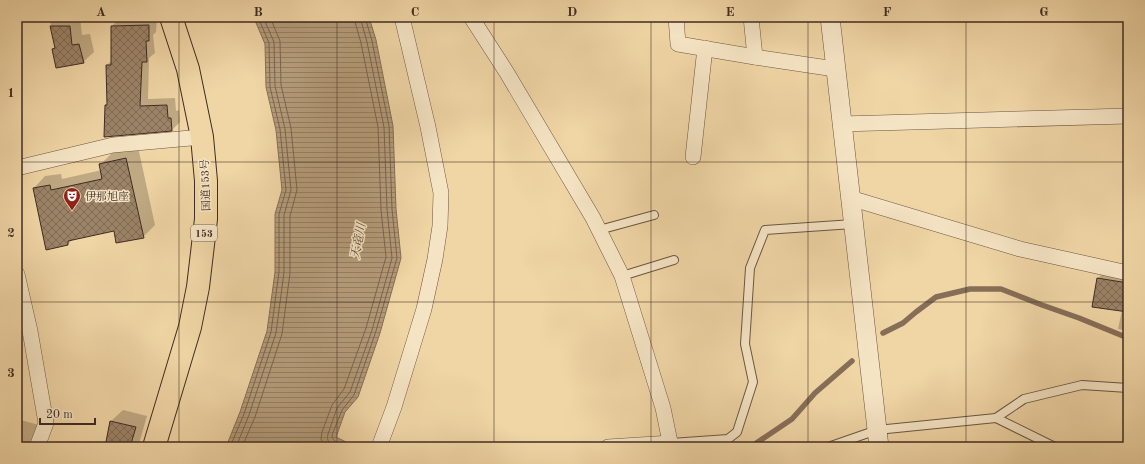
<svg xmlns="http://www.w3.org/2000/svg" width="1145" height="464" font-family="'Old Standard TT','Noto Serif JP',serif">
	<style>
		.water { fill: url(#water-rules); stroke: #866e57 }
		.shadow { fill: #0003 }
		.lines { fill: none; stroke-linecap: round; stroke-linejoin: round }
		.shore { stroke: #7a634e; stroke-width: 1 }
		.stream { stroke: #866e57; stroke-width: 5.5 }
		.building { fill: url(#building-cross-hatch); stroke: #402b23 }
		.service-casing { stroke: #6c5644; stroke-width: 10 }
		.minor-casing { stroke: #6c5644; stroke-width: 16 }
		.tertiary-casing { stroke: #6c5644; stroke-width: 20 }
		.trunk-casing { stroke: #402b23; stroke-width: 24 }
		.service { stroke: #f5e4c4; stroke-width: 8 }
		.minor { stroke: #f5e4c4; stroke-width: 15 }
		.tertiary { stroke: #f5e4c4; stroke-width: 19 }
		.trunk { stroke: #f0d5a5; stroke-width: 22 }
		.grid { fill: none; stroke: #402b23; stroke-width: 1; stroke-opacity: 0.55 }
		.labels { text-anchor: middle; stroke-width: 3; stroke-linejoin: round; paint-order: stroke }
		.shield { fill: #f5e4c4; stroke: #766253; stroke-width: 1 }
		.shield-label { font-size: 10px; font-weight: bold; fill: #402b23 }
		.street-label { font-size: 11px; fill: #402b23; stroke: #f5e4c4 }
		.poi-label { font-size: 11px; fill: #402b23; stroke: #f5e4c4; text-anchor: start }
		.water-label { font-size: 12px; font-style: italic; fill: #5d4738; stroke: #f5e4c4 }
		.neatline { fill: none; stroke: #402b23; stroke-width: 1.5 }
		.grid-label { font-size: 13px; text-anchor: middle; font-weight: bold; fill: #402b23 }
	</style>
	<defs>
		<pattern id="water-rules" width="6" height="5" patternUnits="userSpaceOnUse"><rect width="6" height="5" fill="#b49b79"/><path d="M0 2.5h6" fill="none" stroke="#947f63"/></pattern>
		<pattern id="building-cross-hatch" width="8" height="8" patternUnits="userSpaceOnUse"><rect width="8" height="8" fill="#9c8367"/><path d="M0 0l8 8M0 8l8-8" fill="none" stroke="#816b54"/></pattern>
	</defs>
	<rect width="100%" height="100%" fill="#f0d5a5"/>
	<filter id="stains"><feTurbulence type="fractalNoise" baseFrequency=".005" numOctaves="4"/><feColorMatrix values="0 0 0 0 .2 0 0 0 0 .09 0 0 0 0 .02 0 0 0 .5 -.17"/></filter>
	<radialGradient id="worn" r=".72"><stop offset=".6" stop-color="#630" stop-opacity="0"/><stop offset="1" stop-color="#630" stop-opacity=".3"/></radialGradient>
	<!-- water -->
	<path class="water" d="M255 17H369L376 40 393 126 396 209 401 258 380 333 358 397 345 412 336 437 356 447H337L334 446V447H226L240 412 267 331 275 272V214L282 190 276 130 266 87 265 44 254 18Z"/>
	<!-- shadow -->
	<g class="shadow">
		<path d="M49 17H80L82 35 90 34 94 52 83 62 53 49 56 47Z"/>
		<path d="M120 18H157L156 32 153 35 155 53 149 58 148 99 175 98 176 111 179 110 180 122 172 130 105 136 106 105 108 103 107 65 112 60V26Z"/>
		<path d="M138 147 155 225 143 237 114 230 73 239 68 244 34 188 45 176 61 174 62 179 102 170 100 165 112 153Z"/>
		<path d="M1106 270 1128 274V331L1118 329 1122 310 1098 278Z"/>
		<path d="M123 410 147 416 138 447H106L111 421Z"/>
		<path d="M17 419 39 425 34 447H17Z"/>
	</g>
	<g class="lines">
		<!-- shore -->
		<g class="shore">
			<path d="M230 447 244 414 271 332 279 272V214L286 190 280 129 270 87 269 43 258 17"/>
			<path d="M236 447 249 415 276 333 284 272V215L291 190 285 129 275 86 274 42 263 17"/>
			<path d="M242 447 255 417 282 334 290 273V216L297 190 291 128 281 85 280 41 270 17"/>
			<path d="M325 447 321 439 322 432 332 405 344 389 366 328 386 257 381 210 378 127 361 43 355 22 354 17"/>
			<path d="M336 447C330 444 326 441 328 434L337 408 350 392 372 330 392 258 387 209 384 127 367 42 360 17"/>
			<path d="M347 447C341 444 332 442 332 435L342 410 354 395 376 331 397 258 392 209 389 126 372 41 365 17"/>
		</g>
		<!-- stream -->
		<g class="stream">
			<path d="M883 333 903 323 916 312 936 297 970 289H1001L1042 305 1079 318 1128 338"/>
			<path d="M738 447 752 446 792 419 815 393 852 361"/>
		</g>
	</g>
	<!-- building -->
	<g class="building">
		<path d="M149 25V41H146L147 62H142L140 106 167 105 168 118H171L172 131 104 137 105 105H107L106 65H111V26Z"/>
		<path d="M50 26H70L72 45 79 44 84 63 56 68 52 49 55 48Z"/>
		<path d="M126 158 144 238 116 243 114 231 68 241V245L46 250 33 188 50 185 51 190 102 179 99 164Z"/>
		<path d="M1097 278 1128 283V312L1092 307Z"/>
		<path d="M110 421 136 427 130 447H105Z"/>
	</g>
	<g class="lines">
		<defs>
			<g id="service">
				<path d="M599 230 654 215"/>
				<path d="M622 276 674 260"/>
				<path d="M996 418 1055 447"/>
				<path d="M671 443 728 439 737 432 753 382 745 344 750 268 765 230 853 224"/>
				<path d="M828 447 877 430 996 418 1024 399 1082 385 1128 388"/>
			</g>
			<g id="minor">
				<path d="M471 17 507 73 593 218 622 276 663 408 671 447"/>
				<path d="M676 17 678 44 755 57 835 69"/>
				<path d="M751 17 755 57"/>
				<path d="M841 124 1128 116"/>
				<path d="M693 157 705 48"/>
				<path d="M17 168 113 145 202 137"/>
				<path d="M850 198 1020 249 1128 273"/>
				<path d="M17 274 30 331 46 423 37 447"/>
				<path d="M379 447 394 407 424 309 435 259 440 226 441 193 428 127 402 17"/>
				<path d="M608 447 671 443"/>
			</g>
			<path id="tertiary" d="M830 17 879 447"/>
			<path id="trunk" d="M154 447 190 327 198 287 206 219V181L202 137 188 69 171 17"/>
		</defs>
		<!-- service casing -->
		<use href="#service" class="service-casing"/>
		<!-- minor casing -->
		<use href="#minor" class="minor-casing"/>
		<!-- tertiary casing -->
		<use href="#tertiary" class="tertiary-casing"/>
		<!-- trunk casing -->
		<use href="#trunk" class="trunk-casing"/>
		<!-- service -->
		<use href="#service" class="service"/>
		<!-- minor -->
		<use href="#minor" class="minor"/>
		<!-- tertiary -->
		<use href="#tertiary" class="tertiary"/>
		<!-- trunk -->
		<use href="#trunk" class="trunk"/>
	</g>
	<!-- grid -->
	<path class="grid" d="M179 17V447M337 17V447M494 17V447M651 17V447M808 17V447M966 17V447M17 162H1128M17 302H1128"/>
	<!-- icons -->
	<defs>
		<symbol id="theatre-pin" viewBox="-11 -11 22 30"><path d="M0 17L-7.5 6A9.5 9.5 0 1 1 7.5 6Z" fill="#8f2418" stroke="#f5e4c4"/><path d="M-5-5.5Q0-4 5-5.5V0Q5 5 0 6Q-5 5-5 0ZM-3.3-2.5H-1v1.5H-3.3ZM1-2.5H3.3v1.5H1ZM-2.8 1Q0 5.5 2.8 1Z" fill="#fff"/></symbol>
	</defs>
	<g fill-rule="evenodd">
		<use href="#theatre-pin" x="62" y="186" width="20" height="27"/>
	</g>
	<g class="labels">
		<!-- shield labels -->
		<rect class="shield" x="191" y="225" width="26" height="16" rx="3"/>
		<g class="shield-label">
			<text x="204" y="237">153</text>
		</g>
		<!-- street labels -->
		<g class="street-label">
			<text transform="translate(205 185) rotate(-92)" y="4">国道153号</text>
		</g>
		<!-- poi labels -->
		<g class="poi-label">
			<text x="85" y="200">伊那旭座</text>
		</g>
		<!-- water labels -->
		<g class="water-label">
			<text transform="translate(358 241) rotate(-79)" y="4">天竜川</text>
		</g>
	</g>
	<!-- margin -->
	<rect width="1145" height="464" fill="none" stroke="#f0d5a5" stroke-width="44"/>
	<!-- scale -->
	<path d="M40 418v6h55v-6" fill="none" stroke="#402b23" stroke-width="2"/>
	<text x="46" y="418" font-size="12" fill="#402b23" stroke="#f5e4c4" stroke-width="3" paint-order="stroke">20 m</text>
	<rect x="22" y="22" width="1101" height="420" class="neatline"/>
	<g class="grid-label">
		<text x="101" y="16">A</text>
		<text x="258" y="16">B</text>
		<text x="415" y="16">C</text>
		<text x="572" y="16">D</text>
		<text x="730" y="16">E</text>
		<text x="887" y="16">F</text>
		<text x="1044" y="16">G</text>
		<text x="11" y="97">1</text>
		<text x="11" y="237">2</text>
		<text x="11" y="377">3</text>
	</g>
	<rect width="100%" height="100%" filter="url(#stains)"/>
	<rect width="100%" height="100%" fill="url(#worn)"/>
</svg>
